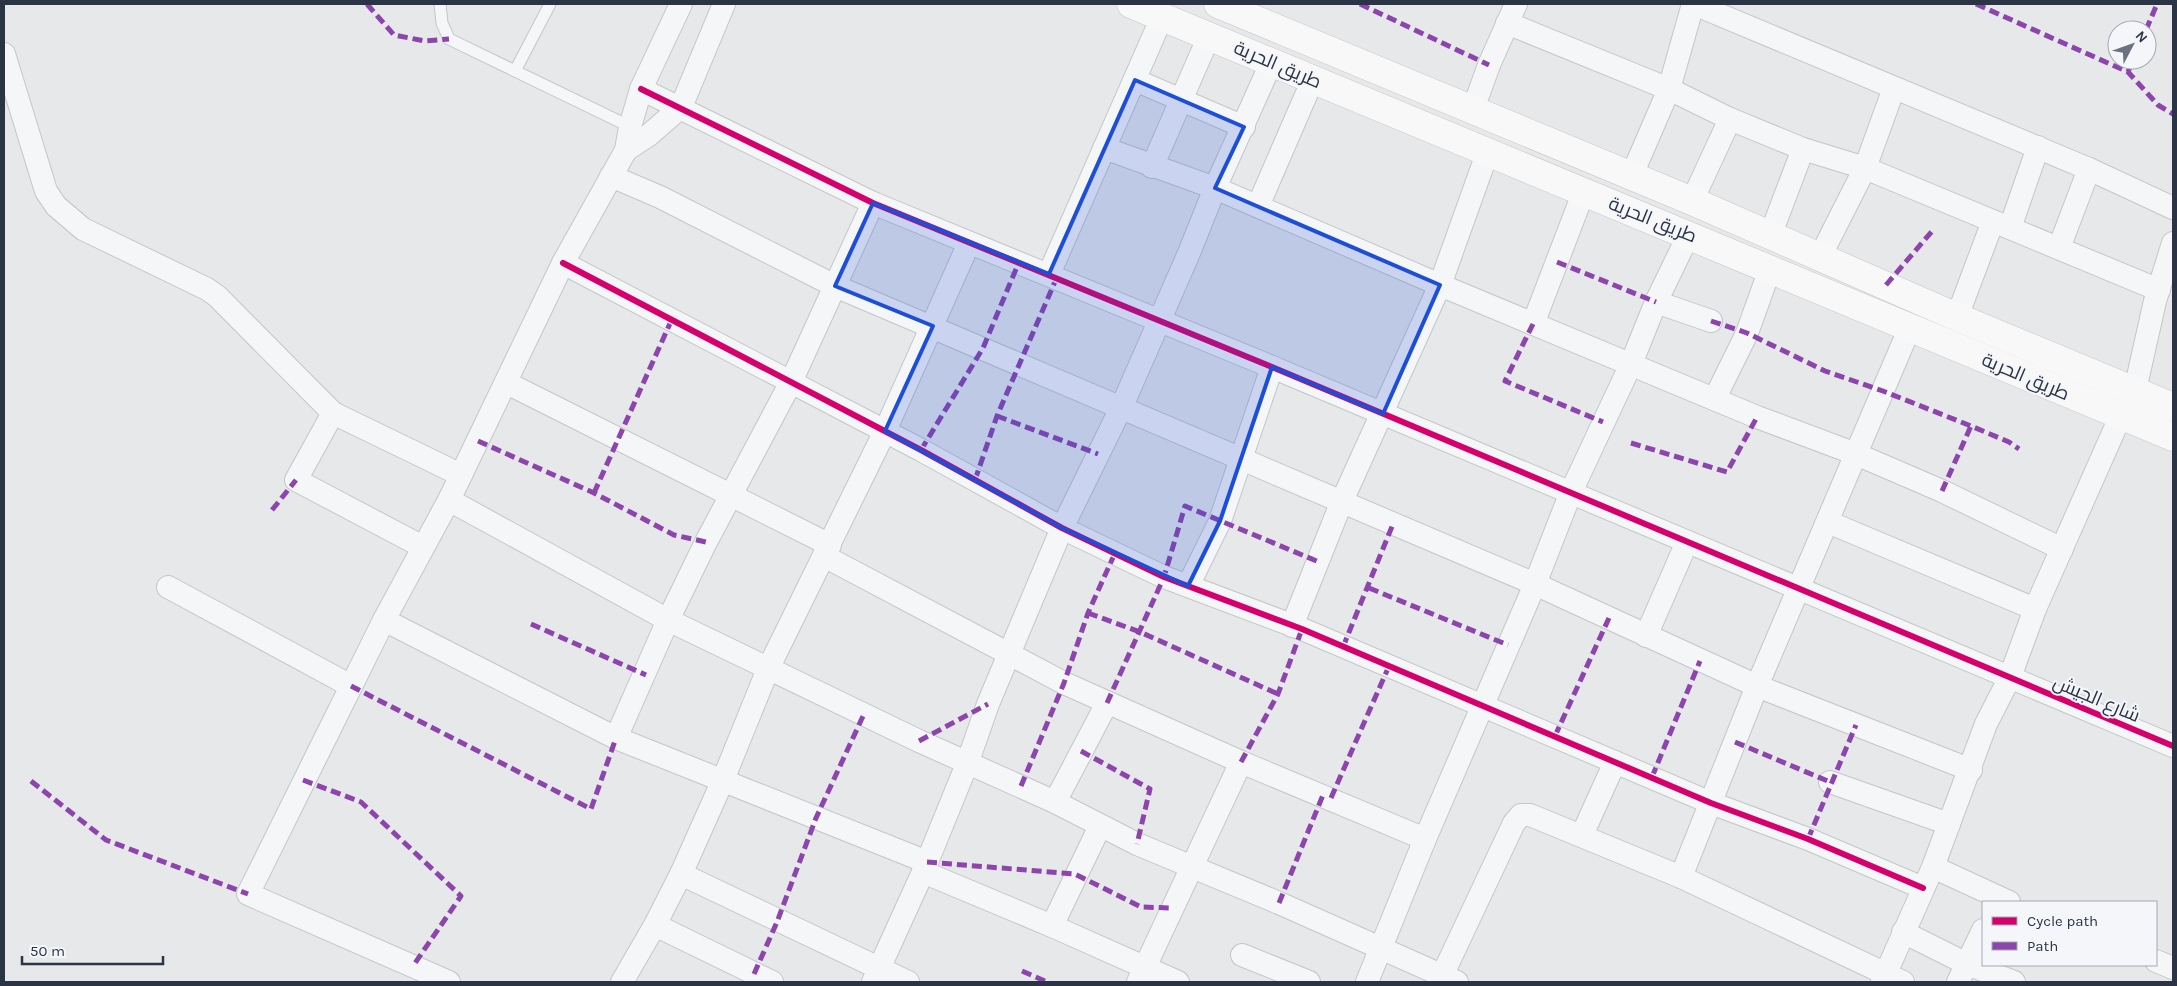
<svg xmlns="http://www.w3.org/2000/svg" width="2177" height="986" font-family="Karla,Cairo,sans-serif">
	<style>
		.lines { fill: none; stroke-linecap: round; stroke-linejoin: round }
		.service-casing { stroke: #c4c6c8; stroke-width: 13 }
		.minor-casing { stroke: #c4c6c8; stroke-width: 24 }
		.secondary-casing { stroke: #c4c6c8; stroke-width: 29 }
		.service { stroke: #f5f6f7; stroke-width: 11 }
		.minor { stroke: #f5f6f7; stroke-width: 22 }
		.secondary { stroke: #f8f8f8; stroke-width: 28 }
		.quiet { stroke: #8e44ad; stroke-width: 5; stroke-dasharray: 10 5; stroke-linecap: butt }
		.cycleway-casing { stroke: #f4f6f9; stroke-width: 9 }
		.cycleway { stroke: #d6006c; stroke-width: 6 }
		.marked { fill: #1d4ed8; fill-opacity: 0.2; stroke: #1d4ed8; stroke-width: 4; stroke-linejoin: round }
		.labels { text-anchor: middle; stroke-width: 4; stroke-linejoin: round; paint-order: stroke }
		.street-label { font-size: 19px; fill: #2b3445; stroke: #f4f6f9 }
	</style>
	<rect width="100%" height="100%" fill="#e6e8ea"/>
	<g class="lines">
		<defs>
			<g id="service">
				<path d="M440 4 442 23 449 39 633 128"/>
				<path d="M515 71 550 4"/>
			</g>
			<g id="minor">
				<path d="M1694 4 2089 169 2173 208"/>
				<path d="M1507 23 1669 89 1730 119 1803 149 1865 168 2159 290"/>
				<path d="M4 54 46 191 56 206 83 229 207 289 217 296 333 413 461 475"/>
				<path d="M1135 80 1244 127"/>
				<path d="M641 89 873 203 1272 367 2173 746"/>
				<path d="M1472 112 1489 65 1516 4"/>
				<path d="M1104 148 1215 188 1440 285 1757 417 1856 454 1942 491 2062 549"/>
				<path d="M626 150 649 135 681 107 724 4"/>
				<path d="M1152 167 1209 36"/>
				<path d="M611 176 660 197 835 286 1535 584 1757 686 1971 770"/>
				<path d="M1631 177 1669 89 1693 4"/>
				<path d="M1692 201 1730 119"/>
				<path d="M1258 206 1313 79"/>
				<path d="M2010 228 2038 147"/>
				<path d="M1770 236 1803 149"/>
				<path d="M2059 248 2089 169"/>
				<path d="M1820 257 1865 168 1894 88"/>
				<path d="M563 263 921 450 1062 528 1164 577 1302 629 1711 803 1808 839 1923 888"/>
				<path d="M1049 274 1162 17"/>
				<path d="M1656 302 1711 321"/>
				<path d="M1957 317 1993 221"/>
				<path d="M1533 324 1584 191"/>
				<path d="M507 383 830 545"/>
				<path d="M2135 390 2155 301 2173 243"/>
				<path d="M1715 398 1747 333 1770 269"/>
				<path d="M333 413 296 480 423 547"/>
				<path d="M449 500 668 620 919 741 1055 802 1137 844 1279 903 1457 982"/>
				<path d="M1828 522 2035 609"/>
				<path d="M824 556 1064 683 1241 762 1425 839"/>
				<path d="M1188 586 1220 521 1272 367"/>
				<path d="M168 587 351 686"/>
				<path d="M384 620 616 738 927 862"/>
				<path d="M1292 626 1342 501 1440 285 1488 151"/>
				<path d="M1646 636 1687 542"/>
				<path d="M616 738 668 620 706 542 791 382 873 203"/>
				<path d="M1830 782 1949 824"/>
				<path d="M1055 802 1107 703"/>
				<path d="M1582 835 1615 762"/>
				<path d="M1933 867 2009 902"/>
				<path d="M923 872 1052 926 1178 982"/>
				<path d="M681 874 908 982"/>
				<path d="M1681 877 1757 686 1910 327"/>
				<path d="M655 925 772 982"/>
				<path d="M1052 926 1100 826"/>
				<path d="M1903 932 1967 964 2014 982"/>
				<path d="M1242 955 1309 982"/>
				<path d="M2156 961 2173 968"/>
				<path d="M1442 976 1514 823 1521 815H1530L1681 877 1903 982"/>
				<path d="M449 982 248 894 384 620 449 500 563 263 626 150 630 127 641 89 681 4"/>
				<path d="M622 982 655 925 681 874 723 780 768 669 885 431 969 243"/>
				<path d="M873 982 923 872 967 764 988 704 1062 528 1122 406 1189 253 1215 188 1272 61"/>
				<path d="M1138 982 1241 762"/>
				<path d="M1367 982 1425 839 1535 584 1571 492 1631 364 1656 302 1689 234"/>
				<path d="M1882 982 1933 867 1986 724 2010 677 2035 609 2121 415"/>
				<path d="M1958 982 1983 930"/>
			</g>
			<g id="secondary">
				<path d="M1131 4 2173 437"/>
				<path d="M1218 4 1692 201 1957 317 2173 407"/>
			</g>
		</defs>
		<!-- service casing -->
		<use href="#service" class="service-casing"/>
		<!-- minor casing -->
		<use href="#minor" class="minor-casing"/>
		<!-- secondary casing -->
		<use href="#secondary" class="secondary-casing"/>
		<!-- service -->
		<use href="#service" class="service"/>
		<!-- minor -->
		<use href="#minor" class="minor"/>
		<!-- secondary -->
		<use href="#secondary" class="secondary"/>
		<!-- quiet -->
		<g class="quiet">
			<path d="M367 4 394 35 425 41 449 39"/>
			<path d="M1360 4 1489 65"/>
			<path d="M1976 4 2128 72 2158 105 2173 114"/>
			<path d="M2146 30 2157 4"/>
			<path d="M2128 72 2133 60"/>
			<path d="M1557 262 1656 302"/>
			<path d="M1886 285 1933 230"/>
			<path d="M1711 321 1747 333 1825 371 1883 391 1971 426 2009 442 2019 449"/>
			<path d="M1533 324 1505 381 1603 422"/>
			<path d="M997 416 1098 454"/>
			<path d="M478 441 594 493 674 535 706 542"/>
			<path d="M1631 443 1727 472 1757 417"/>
			<path d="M921 450 983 348 1019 262"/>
			<path d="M975 480 997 416 1057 277"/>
			<path d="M1942 491 1971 426"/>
			<path d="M594 493 672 319"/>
			<path d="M272 510 296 480"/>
			<path d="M1369 588 1508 645"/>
			<path d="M1088 613 1140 632 1278 694"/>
			<path d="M531 624 646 675"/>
			<path d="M1343 647 1393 524"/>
			<path d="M351 686 591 809 616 738"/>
			<path d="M1107 703 1164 577 1185 506 1319 562"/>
			<path d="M1555 736 1609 618"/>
			<path d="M919 741 988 704"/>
			<path d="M1735 742 1830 782"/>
			<path d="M1081 751 1150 789 1137 844"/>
			<path d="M1241 762 1278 694 1302 629"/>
			<path d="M1652 777 1700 661"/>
			<path d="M303 780 361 802 461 896 413 966"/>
			<path d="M31 781 106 840 248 894"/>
			<path d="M1021 786 1064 683 1088 613 1115 553"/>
			<path d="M1331 798 1389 666"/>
			<path d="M1808 839 1856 725"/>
			<path d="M927 862 1075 874 1141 907 1171 908"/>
			<path d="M1279 903 1323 795"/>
			<path d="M1022 971 1047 982"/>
			<path d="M754 974 777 922 816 818 864 714"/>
		</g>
		<defs>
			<g id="cycleway">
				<path d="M641 89 873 203 1272 367 2173 746"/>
				<path d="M563 263 921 450 1062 528 1164 577 1302 629 1711 803 1808 839 1923 888"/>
			</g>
		</defs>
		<!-- cycleway casing -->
		<use href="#cycleway" class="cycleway-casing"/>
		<!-- cycleway -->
		<use href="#cycleway" class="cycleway"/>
	</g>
	<!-- marked area -->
	<path class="marked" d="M1135 80 1244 127 1215 188 1440 285 1383 414 1272 367 1220 521 1188 586 1062 528 885 431 933 326 835 286 873 203 1049 274Z"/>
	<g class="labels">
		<!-- street labels -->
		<g class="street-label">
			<text transform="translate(1278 64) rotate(23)" y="7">طريق الحرية</text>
			<text transform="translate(1653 219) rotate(22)" y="7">طريق الحرية</text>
			<text transform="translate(2026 376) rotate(23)" y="7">طريق الحرية</text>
			<text transform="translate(2097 698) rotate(23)" y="7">شارع الجيش</text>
		</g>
	</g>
	<!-- border -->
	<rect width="2177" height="986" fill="none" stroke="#2b3445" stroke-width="10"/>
	<!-- legend -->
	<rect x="1982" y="901" width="175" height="65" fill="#f4f6f9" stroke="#a4a8b1"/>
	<rect x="1992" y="917" width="25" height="8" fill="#d6006c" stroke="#a4a8b1"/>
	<text x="2027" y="926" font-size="15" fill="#2b3445">Cycle path</text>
	<rect x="1992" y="942" width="25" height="8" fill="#8e44ad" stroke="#a4a8b1"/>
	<text x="2027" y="951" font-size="15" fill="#2b3445">Path</text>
	<!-- north arrow -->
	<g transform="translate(2132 45) rotate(49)"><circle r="24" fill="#f4f6f9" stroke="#a4a8b1"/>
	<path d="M0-4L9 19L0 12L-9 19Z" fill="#6c737f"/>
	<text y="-8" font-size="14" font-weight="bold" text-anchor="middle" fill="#2b3445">N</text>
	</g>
	<!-- scale -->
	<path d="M22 956v8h141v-8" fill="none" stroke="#2b3445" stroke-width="2.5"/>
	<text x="30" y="956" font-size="15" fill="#2b3445" stroke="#f4f6f9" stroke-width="4" paint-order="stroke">50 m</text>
</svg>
